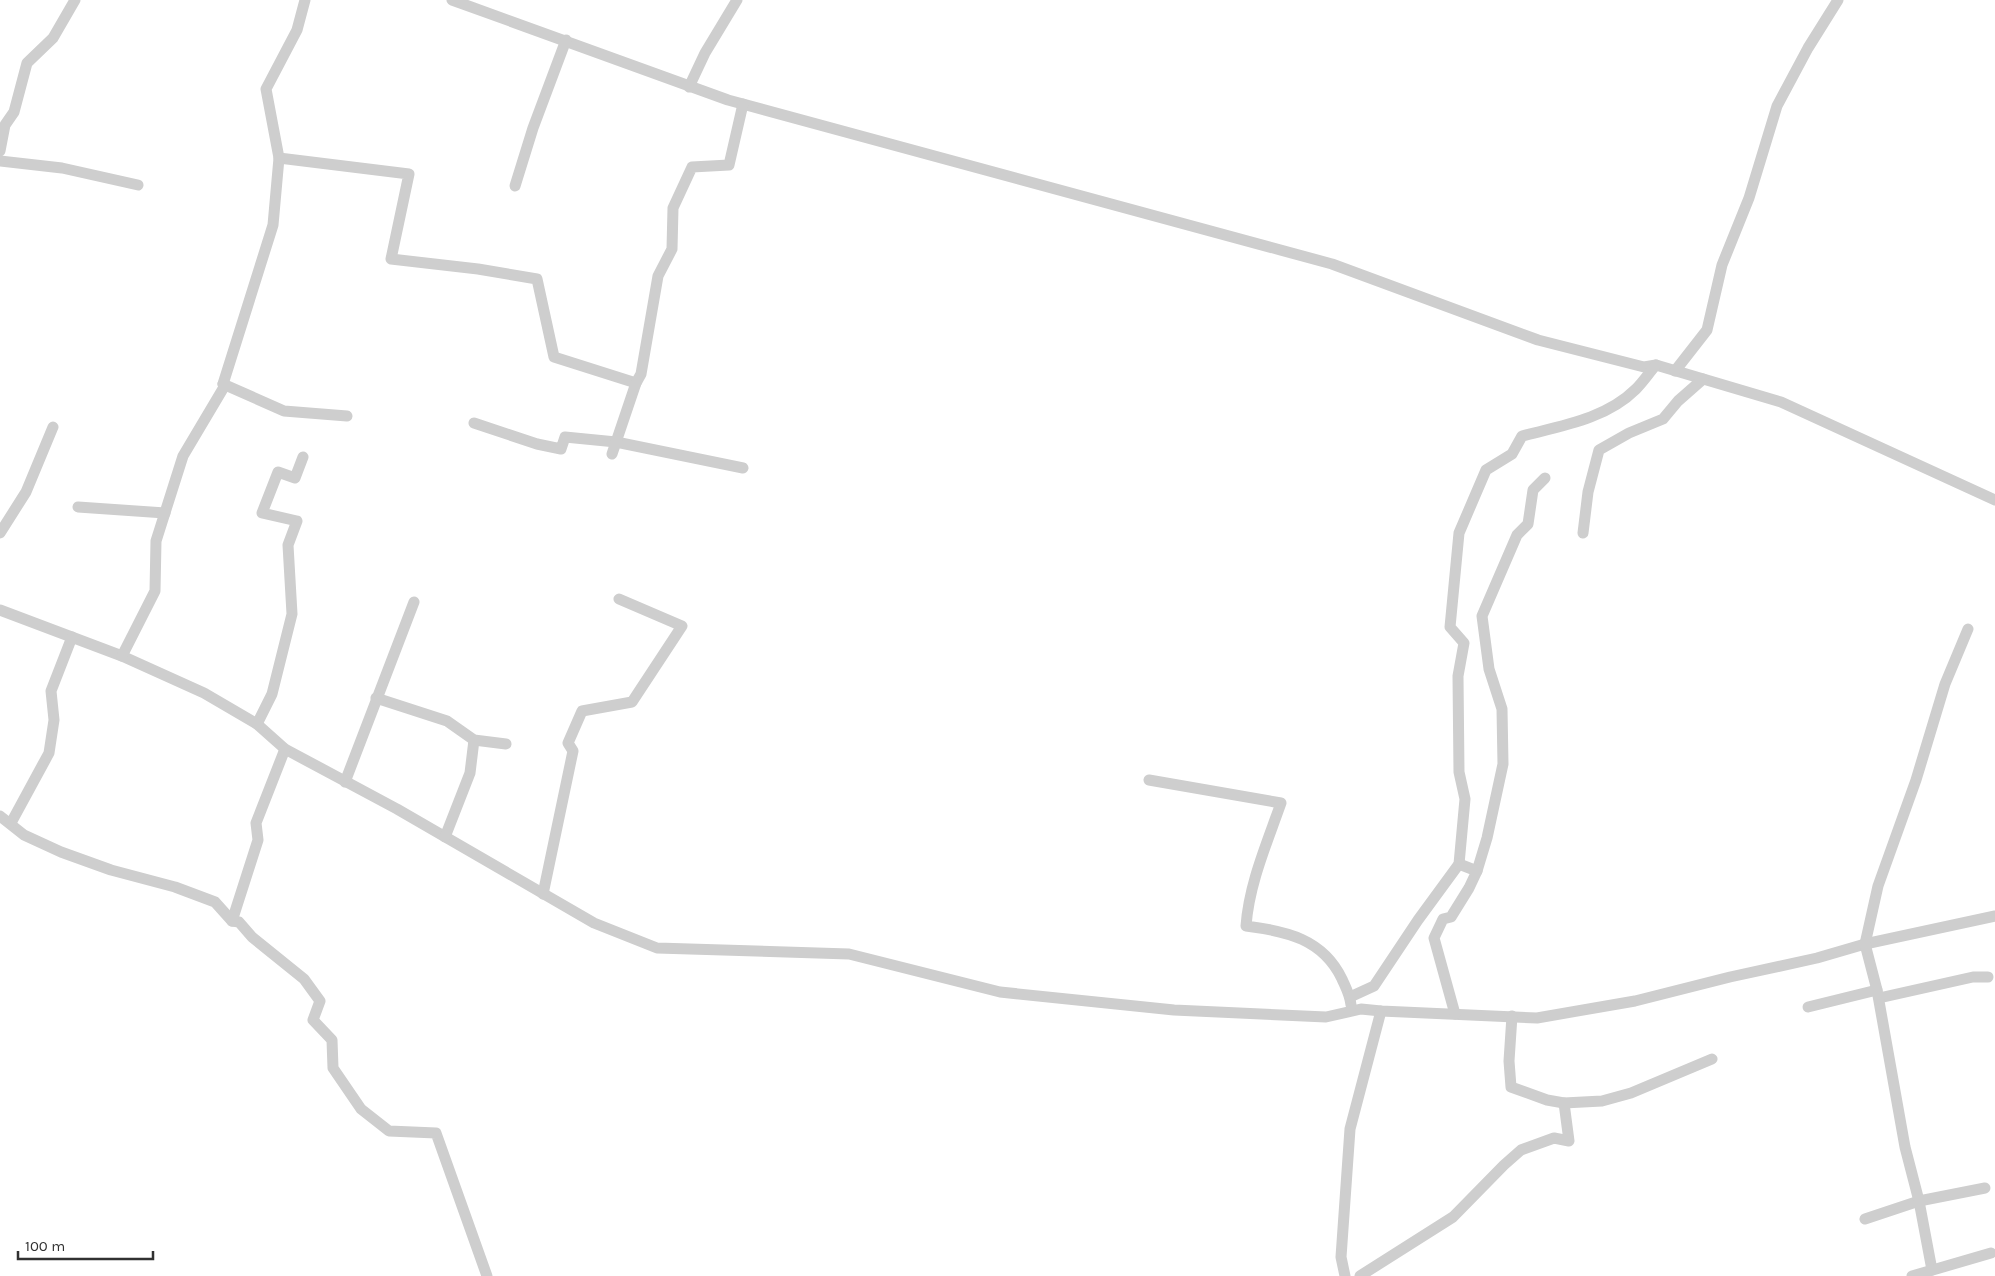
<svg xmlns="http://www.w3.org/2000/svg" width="1995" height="1276" font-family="Karla,sans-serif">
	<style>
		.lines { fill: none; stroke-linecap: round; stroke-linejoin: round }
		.minor { stroke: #cecece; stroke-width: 11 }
	</style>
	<rect width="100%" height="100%" fill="#fff"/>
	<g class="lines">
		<!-- minor -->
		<g class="minor">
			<path d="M452 0 728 100 1332 264 1538 340 1644 367 1656 365 1781 402 1995 500"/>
			<path d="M689 87 705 53 737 0"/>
			<path d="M0 151 5 125 14 112 27 63 53 38 75 0"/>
			<path d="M279 158 409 174 391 259 478 269 537 279 554 357 636 383"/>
			<path d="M0 161 62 168 138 185"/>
			<path d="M515 186 533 128 566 40"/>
			<path d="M1675 371 1707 330 1722 265 1749 198 1777 106 1808 48 1838 0"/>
			<path d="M223 384 284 411 347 416"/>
			<path d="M474 423 537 444 561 449 565 437 616 442 743 468"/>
			<path d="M612 454 636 383 641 374 658 276 672 249 673 208 692 167 729 165 743 104"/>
			<path d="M78 507 165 513"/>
			<path d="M0 533 26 492 53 427"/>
			<path d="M1583 533 1588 492 1599 450 1629 433 1663 419 1678 401 1703 379"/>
			<path d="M0 610 122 656 204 693 257 724 285 749 397 809 594 923 657 948 849 954 1000 992 1174 1010 1326 1017 1361 1009 1381 1011 1537 1018 1635 1001 1730 977 1817 958 1865 944 1995 916"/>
			<path d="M122 656 155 591 156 541 183 456 224 387 223 384 273 225 279 158 266 89 297 30 305 0"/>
			<path d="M376 698 447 721 474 740 506 744"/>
			<path d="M257 724 272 694 292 614 288 545 297 521 262 513 278 472 295 478 303 457"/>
			<path d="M1149 780 1281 803C1267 843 1249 884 1246 926 1286 931 1323 939 1342 979 1346 988 1350 995 1351 1005"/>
			<path d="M345 782 414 602"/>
			<path d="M0 816 24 835 61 852 111 870 175 887 215 902 232 921 239 922 252 937 304 979 320 1001 313 1020 332 1040 333 1068 361 1109 389 1131 436 1133 487 1276"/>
			<path d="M11 823 49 753 54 720 51 691 72 637"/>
			<path d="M445 837 470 773 474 740"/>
			<path d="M1477 871 1487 838 1503 764 1502 709 1489 669 1482 616 1517 535 1528 524 1533 490 1545 478"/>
			<path d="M543 894 573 751 568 743 582 711 632 702 682 626 619 599"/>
			<path d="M232 921 258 840 256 823 285 749"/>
			<path d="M1350 997 1374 986 1418 920 1459 864 1465 799 1459 772 1458 676 1464 643 1450 627 1459 533 1486 470 1512 454 1522 436C1561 426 1606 419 1636 389 1643 382 1649 373 1656 365"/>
			<path d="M1879 998 1973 977H1988"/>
			<path d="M1808 1007 1877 990"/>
			<path d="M1455 1014 1434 938 1443 919 1451 917 1469 888 1477 871 1459 864"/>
			<path d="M1512 1016 1509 1061 1511 1087 1547 1100 1564 1103"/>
			<path d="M1865 1219 1919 1201 1985 1188"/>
			<path d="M1932 1270 1919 1201 1905 1147 1877 990 1865 944 1878 886 1916 780 1945 684 1968 629"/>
			<path d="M1345 1276 1341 1257 1350 1129 1381 1011"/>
			<path d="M1360 1276 1453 1217 1504 1165 1521 1150 1554 1138 1569 1141 1564 1103 1602 1101 1631 1093 1712 1059"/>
			<path d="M1912 1276 1991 1253"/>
		</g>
	</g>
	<!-- scale -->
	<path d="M18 1251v8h135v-8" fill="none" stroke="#313131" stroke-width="2.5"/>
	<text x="25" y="1251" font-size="15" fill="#313131" stroke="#ffffff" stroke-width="4" paint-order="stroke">100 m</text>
</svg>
